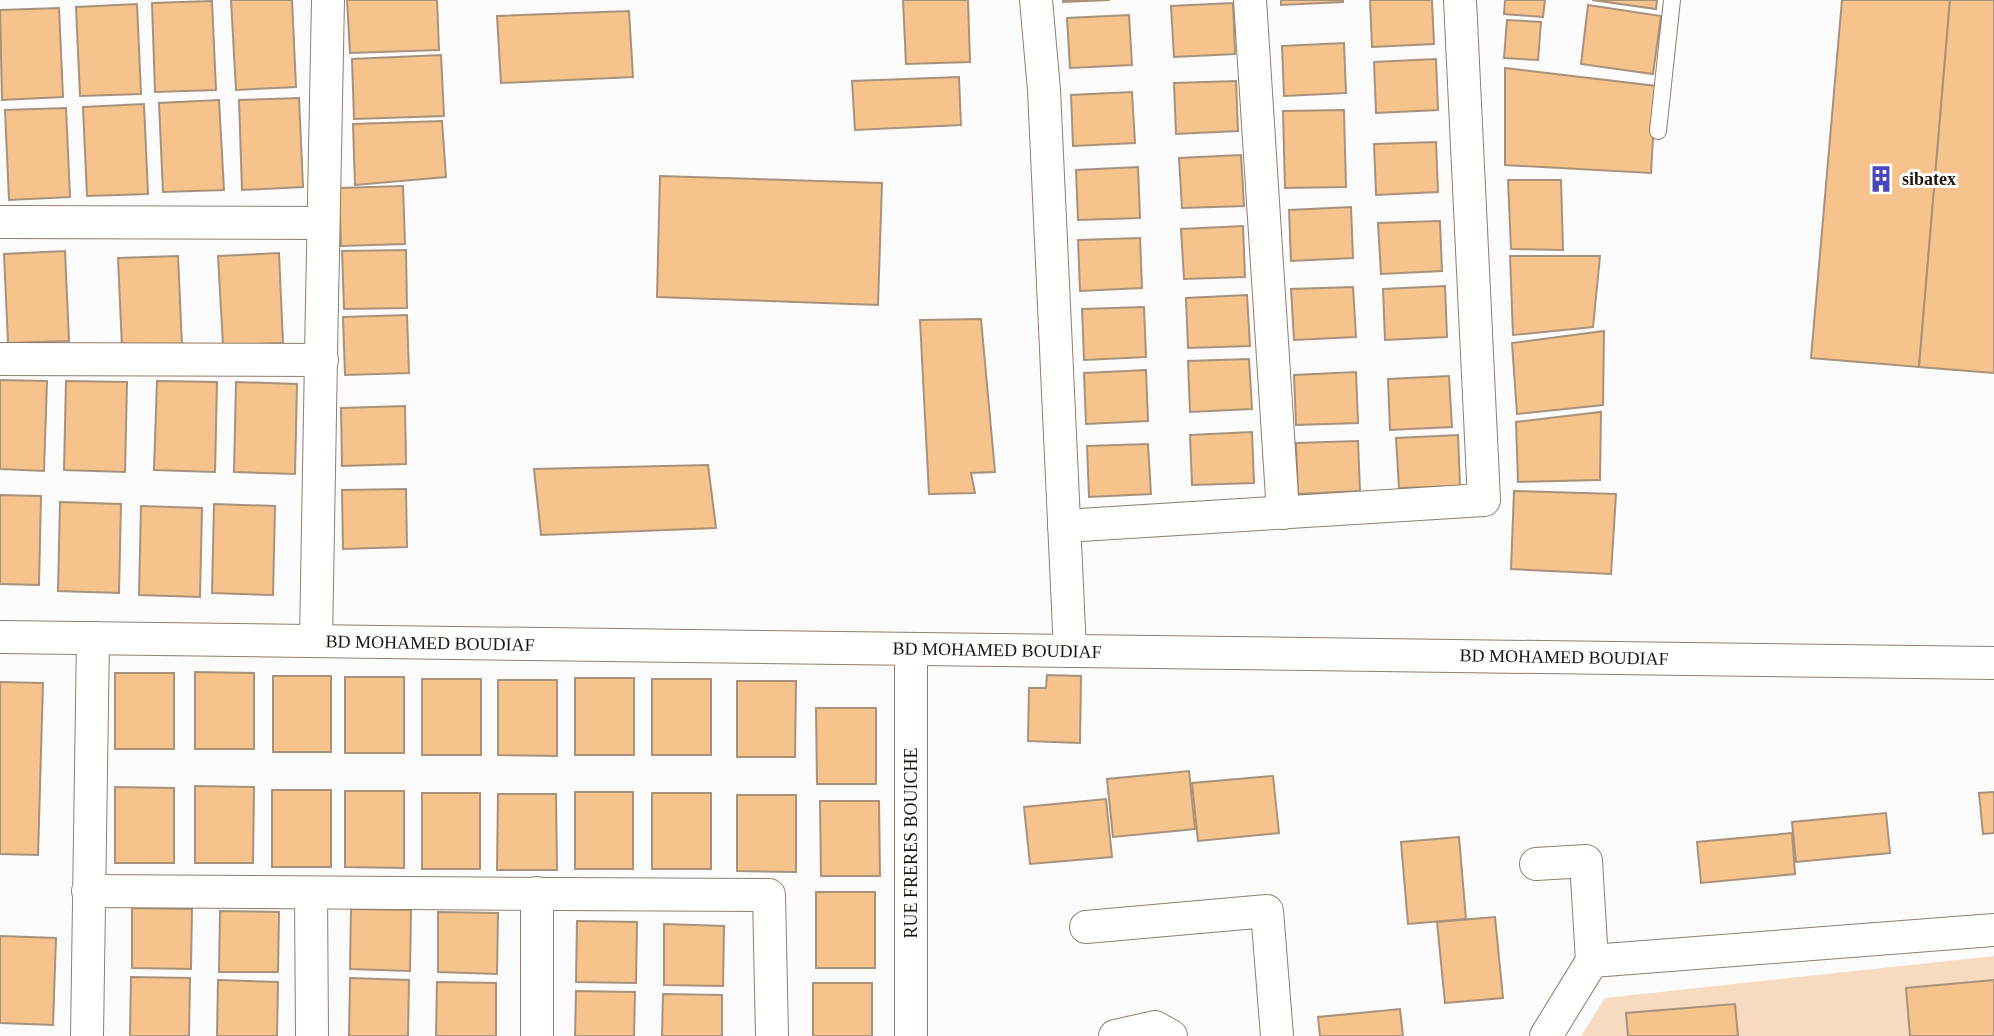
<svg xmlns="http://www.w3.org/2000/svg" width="1994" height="1036" font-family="Georgia,serif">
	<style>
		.green { fill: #f6dbc1 }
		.building { fill: #f7c38d; stroke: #a8927c; stroke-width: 2 }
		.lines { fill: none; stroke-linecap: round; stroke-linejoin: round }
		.lane-casing { stroke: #937d68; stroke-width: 18 }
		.street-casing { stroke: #937d68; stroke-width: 34 }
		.lane { stroke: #fff; stroke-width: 16 }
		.street { stroke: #fff; stroke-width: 32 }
		.labels { text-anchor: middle; stroke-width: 6; stroke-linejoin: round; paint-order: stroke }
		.poi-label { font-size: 18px; font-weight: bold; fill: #1e160e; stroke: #fff; text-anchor: start }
		.street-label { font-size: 18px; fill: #1e160e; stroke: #fff }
	</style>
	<rect width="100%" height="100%" fill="#fbfbfb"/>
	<!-- green -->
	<path class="green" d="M1994 956V1036H1581L1605 998Z"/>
	<!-- building -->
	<g class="building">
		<path d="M231 0H292L296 87 236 90Z"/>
		<path d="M347 0H437L439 50 350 53Z"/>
		<path d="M903 0H968L970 62 906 64Z"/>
		<path d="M1063 0H1110L1063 2Z"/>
		<path d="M1281 0H1343V2L1281 5Z"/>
		<path d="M1370 0H1432L1434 44 1372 47Z"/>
		<path d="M1505 0H1545L1543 17 1504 14Z"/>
		<path d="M1592 0H1657L1656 9Z"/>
		<path d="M1842 0H1950L1919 367 1811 358Z"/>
		<path d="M1950 0H1994V373L1919 367Z"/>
		<path d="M212 1 216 90 155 92 152 3Z"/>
		<path d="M1233 3 1235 54 1174 57 1171 6Z"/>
		<path d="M137 4 141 94 80 96 76 7Z"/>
		<path d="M1588 5 1661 16 1653 74 1581 64Z"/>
		<path d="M59 8 63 97 2 100 0 10Z"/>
		<path d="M629 11 633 77 501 83 497 16Z"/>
		<path d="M1129 15 1132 65 1070 68 1067 18Z"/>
		<path d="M1507 20 1541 22 1538 60 1504 58Z"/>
		<path d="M1344 43 1346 93 1284 96 1282 46Z"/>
		<path d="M441 55 444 116 354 119 352 59Z"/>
		<path d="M1436 59 1438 110 1376 113 1374 62Z"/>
		<path d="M1505 68 1656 86 1651 173 1505 165Z"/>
		<path d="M959 77 961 125 855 130 852 81Z"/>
		<path d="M1236 81 1238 131 1176 134 1174 83Z"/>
		<path d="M1132 92 1135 143 1073 146 1071 95Z"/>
		<path d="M299 98 303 187 242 190 239 100Z"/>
		<path d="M219 100 224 190 163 192 159 103Z"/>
		<path d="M144 104 148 194 87 196 83 107Z"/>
		<path d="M66 108 70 197 9 200 5 110Z"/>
		<path d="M1344 110 1346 187 1285 188 1283 111Z"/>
		<path d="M442 121 446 177 355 185 353 124Z"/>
		<path d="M1436 142 1438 192 1376 195 1374 144Z"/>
		<path d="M1241 155 1244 206 1182 208 1179 158Z"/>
		<path d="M1138 167 1140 218 1078 220 1076 170Z"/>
		<path d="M660 176 882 183 878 305 657 297Z"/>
		<path d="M1508 180H1561L1563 250 1511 249Z"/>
		<path d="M403 186 405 244 341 246 339 188Z"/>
		<path d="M1351 207 1353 258 1291 261 1289 210Z"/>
		<path d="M1440 221 1442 271 1381 274 1378 223Z"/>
		<path d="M1243 226 1245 277 1184 279 1181 229Z"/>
		<path d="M1140 238 1142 288 1080 291 1078 240Z"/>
		<path d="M406 250 407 308 344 309 342 251Z"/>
		<path d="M65 251 69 341 8 343 4 254Z"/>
		<path d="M279 253 283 343 223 345 218 256Z"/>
		<path d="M178 256 182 345 122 348 118 258Z"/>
		<path d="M1510 256H1600L1593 327 1513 335Z"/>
		<path d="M1445 286 1447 337 1385 340 1383 289Z"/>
		<path d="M1353 287 1356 337 1294 340 1291 289Z"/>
		<path d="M1247 295 1250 346 1188 348 1186 298Z"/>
		<path d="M1144 307 1146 357 1084 360 1082 309Z"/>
		<path d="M407 315 409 373 345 375 343 317Z"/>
		<path d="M981 319 995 472 971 473 975 493 929 494 920 320Z"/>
		<path d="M1604 331 1603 405 1517 414 1512 343Z"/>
		<path d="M1249 359 1252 409 1190 412 1188 361Z"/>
		<path d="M1146 370 1148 421 1086 424 1084 373Z"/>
		<path d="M1356 372 1358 423 1296 425 1294 375Z"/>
		<path d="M1449 376 1452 427 1390 430 1388 379Z"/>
		<path d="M0 380 47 381 44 471 0 469Z"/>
		<path d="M66 381 127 382 125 472 64 470Z"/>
		<path d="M157 381 217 382 215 472 154 470Z"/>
		<path d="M236 382 297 384 295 474 234 472Z"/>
		<path d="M405 406 406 464 342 466 341 408Z"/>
		<path d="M1601 412 1600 480 1518 482 1516 422Z"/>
		<path d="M1252 432 1254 483 1192 485 1190 435Z"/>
		<path d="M1458 435 1460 486 1399 488 1396 438Z"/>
		<path d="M1358 441 1360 491 1298 494 1296 443Z"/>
		<path d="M1148 444 1151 494 1089 497 1087 446Z"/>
		<path d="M708 465 716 528 541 535 534 469Z"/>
		<path d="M406 489 407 547 343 549 342 490Z"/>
		<path d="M1514 491 1616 494 1611 574 1511 569Z"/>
		<path d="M0 495 41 496 39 585 0 584Z"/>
		<path d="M60 502 121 504 119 593 58 591Z"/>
		<path d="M214 504 275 506 273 595 212 593Z"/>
		<path d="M141 506 202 508 200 597 139 595Z"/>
		<path d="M195 672 254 673V749H195Z"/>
		<rect x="115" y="673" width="59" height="76"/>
		<path d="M1047 675 1081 676 1080 743 1028 741 1029 688H1046Z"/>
		<rect x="273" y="676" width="58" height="76"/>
		<rect x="345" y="677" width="59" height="76"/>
		<rect x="575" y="678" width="59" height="77"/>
		<rect x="422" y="679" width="59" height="76"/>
		<rect x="652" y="679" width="59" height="76"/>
		<path d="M498 680H557V756L498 755Z"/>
		<path d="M737 681H796L795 757H737Z"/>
		<path d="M0 682 43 683 38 855 0 854Z"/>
		<path d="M816 708H876V784H817Z"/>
		<path d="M1189 771 1195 829 1113 837 1107 779Z"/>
		<path d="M1273 776 1279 833 1198 841 1192 783Z"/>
		<path d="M195 786 254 787 253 863H195Z"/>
		<path d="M115 787 174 788V863H115Z"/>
		<rect x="272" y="790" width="59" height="77"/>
		<path d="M345 791H404V868L345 867Z"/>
		<rect x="575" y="792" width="58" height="77"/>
		<path d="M1994 792V833L1983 834 1979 793Z"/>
		<rect x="422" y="793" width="58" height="76"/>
		<rect x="652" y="793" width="59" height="76"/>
		<path d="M498 794H556L557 870H497Z"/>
		<path d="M737 795H796V872L737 871Z"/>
		<path d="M1106 799 1112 857 1030 864 1024 807Z"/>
		<path d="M820 801H879L880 876H821Z"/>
		<path d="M1886 813 1890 853 1796 862 1792 822Z"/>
		<path d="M1792 833 1795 874 1701 883 1697 842Z"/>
		<path d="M1459 837 1466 919 1408 924 1401 842Z"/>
		<rect x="816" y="892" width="59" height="76"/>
		<path d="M132 908 192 909 191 969 132 968Z"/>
		<path d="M351 909 411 910 410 971 350 969Z"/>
		<path d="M220 911 279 912 278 972H219Z"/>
		<path d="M438 912 498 913 497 974 438 972Z"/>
		<path d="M1495 917 1503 998 1445 1003 1437 922Z"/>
		<path d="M577 921 637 922 636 983 576 982Z"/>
		<path d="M664 924 724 926 723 986 664 985Z"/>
		<path d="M0 936 56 938 53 1025 0 1023Z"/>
		<path d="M131 977 190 978 189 1036H130Z"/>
		<path d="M350 978 409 980 408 1036H349Z"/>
		<path d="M218 980 278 982 277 1036H217Z"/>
		<path d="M1994 980V1036H1910L1906 988Z"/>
		<path d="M437 982 496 983V1036H436Z"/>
		<rect x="813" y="983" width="59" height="53"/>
		<path d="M576 991 635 992 634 1036H575Z"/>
		<path d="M663 994 722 995V1036H662Z"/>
		<path d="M1735 1004 1738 1036H1628L1626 1013Z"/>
		<path d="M1400 1009 1403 1036H1320L1318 1017Z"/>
	</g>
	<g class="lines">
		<defs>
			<path id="lane" d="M1658 131 1672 0"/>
			<g id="street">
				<path d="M1036 0 1044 90 1070 651"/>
				<path d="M1250 0 1283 513"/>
				<path d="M0 222 322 223"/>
				<path d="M0 359 322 360"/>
				<path d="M1064 526 1484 500 1460 0"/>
				<path d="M0 637 1994 663"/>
				<path d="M316 641C321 427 322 214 328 0"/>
				<path d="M911 649V1036"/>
				<path d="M1536 864 1586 861 1592 961"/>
				<path d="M88 891C315 894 542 893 769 895L772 1036"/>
				<path d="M311 894 312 1036"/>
				<path d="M1086 927 1267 911 1277 1036"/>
				<path d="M87 1036 93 638"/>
				<path d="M537 1036V893"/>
				<path d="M1115 1036 1155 1027 1171 1036"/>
				<path d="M1546 1036 1592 961 1994 930"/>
			</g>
		</defs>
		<!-- lane casing -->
		<use href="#lane" class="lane-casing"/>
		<!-- street casing -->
		<use href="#street" class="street-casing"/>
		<!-- lane -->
		<use href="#lane" class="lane"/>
		<!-- street -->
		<use href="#street" class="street"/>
	</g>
	<!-- icons -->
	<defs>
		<symbol id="building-bare" viewBox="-9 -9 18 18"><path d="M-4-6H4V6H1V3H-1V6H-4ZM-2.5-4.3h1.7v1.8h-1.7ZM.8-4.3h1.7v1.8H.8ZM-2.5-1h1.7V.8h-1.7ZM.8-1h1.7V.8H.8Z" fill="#4849bf" stroke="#fff" stroke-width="2.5" paint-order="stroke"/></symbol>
	</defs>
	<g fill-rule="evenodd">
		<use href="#building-bare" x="1862" y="160" width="38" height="38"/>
	</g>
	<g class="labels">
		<!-- poi labels -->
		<g class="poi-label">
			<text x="1902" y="185">sibatex</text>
		</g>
		<!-- street labels -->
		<g class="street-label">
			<text transform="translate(430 643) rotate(1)" y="6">BD MOHAMED BOUDIAF</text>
			<text transform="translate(997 650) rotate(1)" y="6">BD MOHAMED BOUDIAF</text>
			<text transform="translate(1564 657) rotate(1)" y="6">BD MOHAMED BOUDIAF</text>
			<text transform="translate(911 843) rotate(-90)" y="6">RUE FRERES BOUICHE</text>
		</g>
	</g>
</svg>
